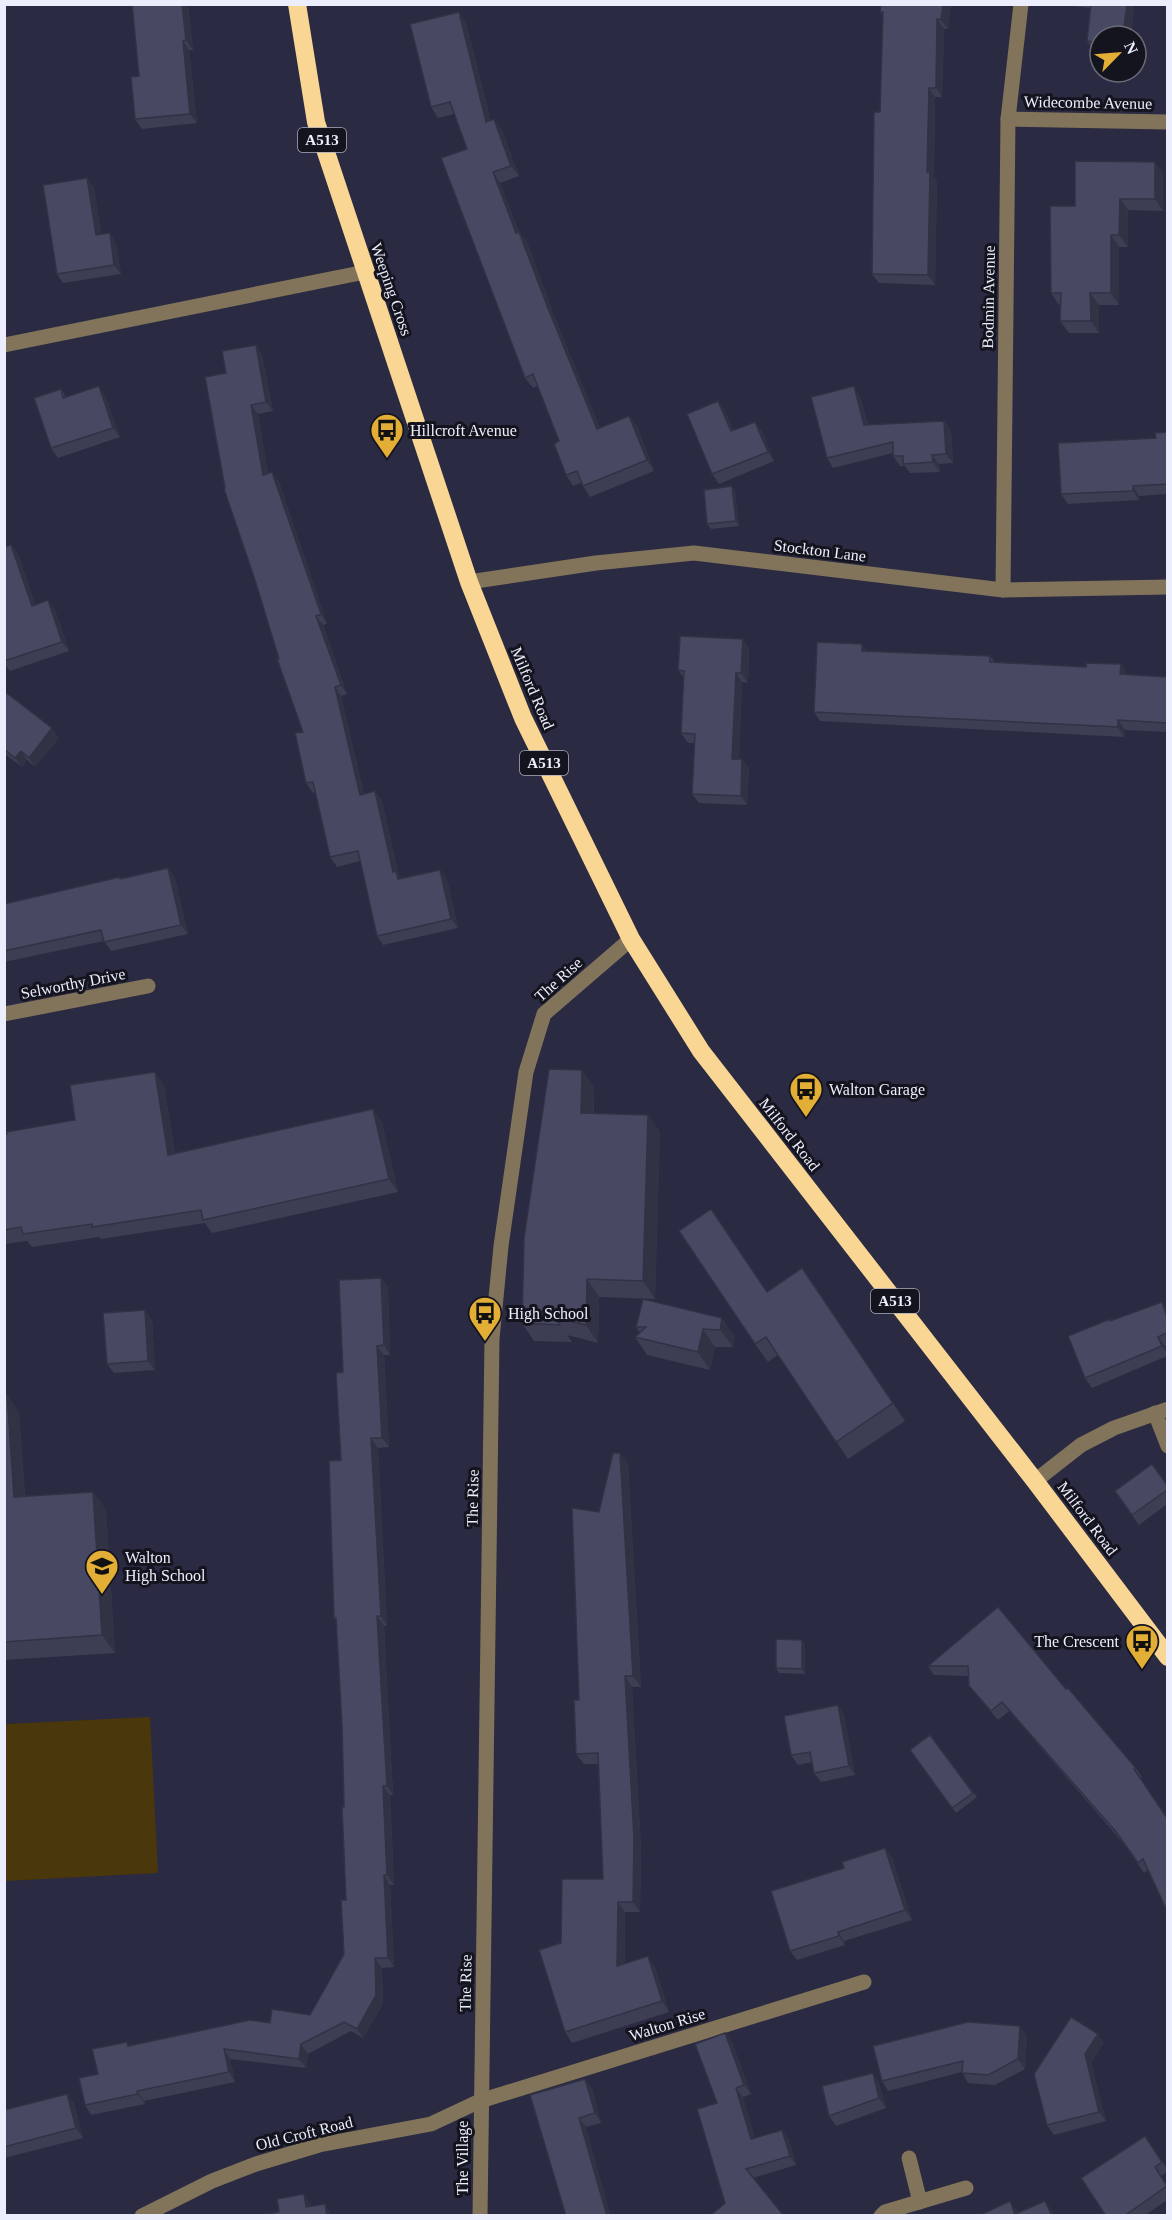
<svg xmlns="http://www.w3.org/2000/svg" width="1172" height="2220" font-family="'Times New Roman',serif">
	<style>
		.green { fill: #4a370b }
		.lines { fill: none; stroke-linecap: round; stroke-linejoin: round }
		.minor { stroke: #82745a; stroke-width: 15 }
		.highway { stroke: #f9d693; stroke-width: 18 }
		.wall { fill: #3d3e54 }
		.shaded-wall { fill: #323245 }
		.building { fill: #474862; stroke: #323245; stroke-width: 1.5 }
		.labels { text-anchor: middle; stroke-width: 6; stroke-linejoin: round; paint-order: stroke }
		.shield { fill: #14141f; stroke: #abacba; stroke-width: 1.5 }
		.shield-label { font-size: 15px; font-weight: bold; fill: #ecedfd }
		.street-label { font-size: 16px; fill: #ecedfd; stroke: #14141f }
		.poi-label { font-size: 16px; fill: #ecedfd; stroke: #14141f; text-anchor: start }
	</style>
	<rect width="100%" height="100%" fill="#2a2a42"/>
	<!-- green -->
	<path class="green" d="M150 1717 158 1873 5 1881V1724Z"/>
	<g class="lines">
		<!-- minor -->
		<g class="minor">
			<path d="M1008 119 1168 122"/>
			<path d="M4 345 365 272"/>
			<path d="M469 582 596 563 694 553 1003 590 1168 587"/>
			<path d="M1003 590 1008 119 1021 4"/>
			<path d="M4 1014 148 986"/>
			<path d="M1155 1413 1168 1446"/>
			<path d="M1035 1481 1081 1445 1114 1428 1168 1409"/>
			<path d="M909 2158 920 2202"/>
			<path d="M142 2216 212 2181 256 2164 319 2145 431 2124 480 2101 864 1982"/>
			<path d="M480 2216 492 1339 501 1246 526 1072 544 1014 631 939"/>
			<path d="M881 2216 885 2212 966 2188"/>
		</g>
		<!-- highway -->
		<path class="highway" d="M297 4 316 122 469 582 523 718 631 939 701 1051 1035 1481 1168 1657"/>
	</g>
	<!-- wall -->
	<g class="wall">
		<path d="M132 4H188L193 50H189L197 123 142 129 135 119 139 76Z"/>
		<path d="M881 4H951L948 29H944L942 97H935L934 177 937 181 935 285 879 283 872 274 880 112 883 15 880 12Z"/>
		<path d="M1071 4H1134L1131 36H1100V51L1093 50 1087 41 1090 8 1073 6Z"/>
		<path d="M466 23 491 121 502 130 519 176 500 183 519 232 527 242 555 318 600 428 629 416 637 426 654 471 590 497 581 483 573 486 566 475 559 441 538 386 533 388 525 378 467 149 454 114 438 118 431 107Z"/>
		<path d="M1163 173V211L1128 210V247H1119V305H1099V333H1069L1060 321 1061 305H1059L1051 293 1075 206Z"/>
		<path d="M87 178 94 188 101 234 116 243 121 274 63 283 57 274Z"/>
		<path d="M262 355 273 411 258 414 268 474 279 482 327 624 323 625 347 694 341 696 364 794 375 791 382 801 399 876 401 879H447L458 928 383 945 377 936 360 861 337 867 330 857 315 792 313 793 306 783 303 732 279 659 255 580 226 373Z"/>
		<path d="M99 386 105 396 120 437 58 458 51 448 61 389 66 397Z"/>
		<path d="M860 396 868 425 944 421 951 431 953 463 939 464 940 472 910 473 905 466H900L893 456V453L833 468 827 458Z"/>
		<path d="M725 411 733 430 762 431 774 461 719 484 712 474Z"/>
		<path d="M1167 432V494L1139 496V500L1068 504 1061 494 1156 438Z"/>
		<path d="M732 486 735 491 739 526 711 529 707 524Z"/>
		<path d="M11 545 18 554 35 605 55 610 69 651 10 671 4 664V547Z"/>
		<path d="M749 648 748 683 742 682 739 759 749 768 747 805 699 803 692 794 695 743H688L681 733 684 678 678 670Z"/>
		<path d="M867 651 990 656 995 662 1086 667 1121 664 1127 675 1167 677V732L1125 730 1124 737 820 721 814 712Z"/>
		<path d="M4 691 59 738 35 767 27 760 22 767 4 753Z"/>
		<path d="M168 868 175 878 188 934 111 951 104 941 4 962V904L120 877 121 879Z"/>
		<path d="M582 1070 594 1088V1113L648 1115 660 1132 655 1299 599 1297 598 1343 567 1335 572 1342 534 1341 522 1323Z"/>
		<path d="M164 1085 175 1153 382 1122 398 1192 212 1233 205 1223 101 1239 99 1237 32 1247 27 1241 4 1244V1134L75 1120Z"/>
		<path d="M381 1278 388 1287 390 1355H384L389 1447 378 1448 387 1626H384L393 1795H390L394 1885H390L394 1967 382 1968 383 2004 363 2038 351 2031 308 2054 306 2068 230 2059 235 2082 144 2101 145 2104 91 2115 85 2105 98 2074 130 2046 270 2023 310 2015 344 1954 346 1900 344 1807 342 1726 337 1622 334 1618 341 1460Z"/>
		<path d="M815 1286 905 1421 848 1459 778 1355 768 1362 755 1344 767 1292Z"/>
		<path d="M1167 1310V1345L1165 1346 1167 1353V1356L1092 1388 1085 1378 1111 1321Z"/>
		<path d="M722 1318 734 1336 733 1347H715L710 1370 647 1355 635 1337 640 1333 636 1327Z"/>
		<path d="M152 1320 155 1370 114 1373 107 1364Z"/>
		<path d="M4 1394 19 1412 25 1496 93 1492 106 1510 115 1653 4 1660Z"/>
		<path d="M620 1453 628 1464 641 1687H632L641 1849 640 1912H625V1964L655 1967 669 2012 572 2043 565 2032 561 1943 603 1879 598 1764H584L576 1754 579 1700 599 1512Z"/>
		<path d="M1167 1485V1504L1139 1525 1115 1491Z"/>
		<path d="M998 1607 1066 1689 1135 1767 1142 1777 1140 1778 1148 1870 1144 1873 1123 1843 1009 1711 998 1720 976 1695 969 1686V1676L934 1675 928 1666Z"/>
		<path d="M802 1640 805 1645V1674L779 1673 776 1668Z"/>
		<path d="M838 1705 844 1715 855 1775 821 1782 814 1773 812 1762 798 1765 791 1755Z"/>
		<path d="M930 1735 977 1797 956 1813 910 1750Z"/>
		<path d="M885 1848 892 1858 912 1920 844 1941 845 1945 797 1960 790 1951 844 1868Z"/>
		<path d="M1020 2026 1027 2036 1025 2069 995 2085 968 2083 962 2072 888 2091 882 2081Z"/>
		<path d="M732 2042 751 2094 743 2097 755 2138 789 2139 796 2165 753 2178 725 2203 717 2103Z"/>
		<path d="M1104 2043 1091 2063 1106 2121 1054 2135 1047 2125Z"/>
		<path d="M879 2083 886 2108 836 2126 829 2116Z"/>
		<path d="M592 2088 601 2123 586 2127 530 2095Z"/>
		<path d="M67 2094 74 2104 83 2138 4 2158V2110Z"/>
		<path d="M1145 2136 1167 2169V2172L1161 2176 1167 2186V2200L1144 2216H1106Z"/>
	</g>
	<!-- shaded-wall -->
	<g class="shaded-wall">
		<path d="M182 4H188L193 50 186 40Z"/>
		<path d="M943 4H951L948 29 941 20Z"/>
		<path d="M1127 4H1134L1131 36H1123Z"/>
		<path d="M459 12 466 23 494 133 486 122Z"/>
		<path d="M937 19 944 29 942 97 936 88Z"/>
		<path d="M183 41 189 50 197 123 190 114Z"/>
		<path d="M929 88 935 97 934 177 937 181 935 285 928 275 927 172Z"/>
		<path d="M494 119 502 130 519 176 511 166Z"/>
		<path d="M1155 162 1163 173V211L1155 199Z"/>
		<path d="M493 172 500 183 523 244 516 233Z"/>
		<path d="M87 178 94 188 103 245 96 235Z"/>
		<path d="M1120 199 1128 210V247L1119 235Z"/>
		<path d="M519 232 527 242 555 318 605 440 597 429 548 308Z"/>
		<path d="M110 233 116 243 121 274 114 265Z"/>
		<path d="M1111 235 1119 247V305L1111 293Z"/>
		<path d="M1090 293 1099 305V333L1091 321Z"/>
		<path d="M256 345 262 355 273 411 266 402Z"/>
		<path d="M99 386 105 396 120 437 113 428Z"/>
		<path d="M854 386 860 396 870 434 864 425Z"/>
		<path d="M718 401 725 411 737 441 731 431Z"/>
		<path d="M251 405 258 414 270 485 263 475Z"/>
		<path d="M629 416 637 426 654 471 647 460Z"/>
		<path d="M944 421 951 431 953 463 946 454Z"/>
		<path d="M755 422 762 431 774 461 768 452Z"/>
		<path d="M932 455 939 464 940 472 933 462Z"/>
		<path d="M272 472 279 482 327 624 321 614Z"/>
		<path d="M732 486 735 491 739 526 736 521Z"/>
		<path d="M1133 486 1139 496V500L1133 491Z"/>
		<path d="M11 545 18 554 39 615 32 606Z"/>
		<path d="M48 600 55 610 69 651 62 642Z"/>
		<path d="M316 616 323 625 347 694 341 685Z"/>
		<path d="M743 639 749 648 748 683 741 673Z"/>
		<path d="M862 644 869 654 862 651Z"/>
		<path d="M1121 664 1127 674V684L1120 674Z"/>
		<path d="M736 673 742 682 739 768 732 759Z"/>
		<path d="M335 687 341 696 366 804 360 795Z"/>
		<path d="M1118 720 1125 730 1124 737 1118 727Z"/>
		<path d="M52 728 59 738 35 767 29 758Z"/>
		<path d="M21 751 27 760 22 767 15 758Z"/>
		<path d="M742 759 749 768 747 805 741 796Z"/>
		<path d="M375 791 382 801 399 876 402 881 404 889 393 872Z"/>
		<path d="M168 868 175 878 188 934 181 925Z"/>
		<path d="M440 870 447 879 458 928 451 919Z"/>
		<path d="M582 1070 594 1088 593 1130 581 1113Z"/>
		<path d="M155 1072 164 1085 177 1167 168 1155Z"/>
		<path d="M373 1109 382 1122 398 1192 389 1179Z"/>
		<path d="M648 1115 660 1132 655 1299 643 1281Z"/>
		<path d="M381 1278 388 1287 390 1355 384 1345Z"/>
		<path d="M587 1279 599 1297 598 1343 586 1325Z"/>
		<path d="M1162 1302 1167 1310V1317Z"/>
		<path d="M145 1310 152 1320 155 1370 148 1361Z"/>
		<path d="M722 1318 734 1336 733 1347 720 1330Z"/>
		<path d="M703 1329 715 1347 710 1370 698 1352Z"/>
		<path d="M1158 1337 1165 1346 1167 1354 1162 1346Z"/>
		<path d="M377 1346 384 1355 389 1447 382 1438Z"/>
		<path d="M7 1394 19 1412 26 1515 14 1497Z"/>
		<path d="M371 1438 378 1448 387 1626 381 1616Z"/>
		<path d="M620 1453 628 1464 641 1687 633 1676Z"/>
		<path d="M93 1492 106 1510 115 1653 102 1635Z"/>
		<path d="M377 1616 384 1626 393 1795 387 1786Z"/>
		<path d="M802 1640 805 1645V1674L802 1669Z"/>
		<path d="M625 1676 632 1687 641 1849 640 1912 633 1902Z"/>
		<path d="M838 1705 844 1715 855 1775 849 1766Z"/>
		<path d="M383 1786 390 1795 394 1885 387 1875Z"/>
		<path d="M885 1848 892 1858 912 1920 905 1910Z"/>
		<path d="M384 1875 390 1885 394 1967 388 1958Z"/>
		<path d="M618 1902 625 1912V1977L617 1966Z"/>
		<path d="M838 1932 844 1941 845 1945 839 1936Z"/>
		<path d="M648 1956 655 1967 669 2012 662 2001Z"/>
		<path d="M375 1958 382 1968 383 2004 363 2038 357 2029Z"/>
		<path d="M1020 2026 1027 2036 1025 2069 1018 2059Z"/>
		<path d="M725 2033 732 2042 751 2094 744 2085Z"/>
		<path d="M1098 2034 1104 2043 1091 2063 1106 2121 1099 2112 1085 2054Z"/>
		<path d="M301 2044 308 2054 306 2068 299 2059Z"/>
		<path d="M224 2049 230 2059 235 2082 229 2072Z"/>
		<path d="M873 2073 879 2083 886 2108 879 2098Z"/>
		<path d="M585 2079 592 2088 601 2123 595 2113Z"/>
		<path d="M736 2088 743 2097 758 2148 751 2139Z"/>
		<path d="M137 2091 144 2101 145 2104 138 2094Z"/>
		<path d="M67 2094 74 2104 83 2138 76 2128Z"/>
		<path d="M579 2118 586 2127 611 2216H607Z"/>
		<path d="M782 2130 789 2139 796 2165 790 2156Z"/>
		<path d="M304 2194 311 2204 313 2216 306 2207Z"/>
		<path d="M1010 2201 1017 2211 1019 2216H1016Z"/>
		<path d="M1045 2201 1052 2210 1054 2216H1052Z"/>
		<path d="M325 2204 331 2214 332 2216H327Z"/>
	</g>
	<!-- building -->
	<g class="building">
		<path d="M132 4H182L186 40 183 41 190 114 135 119 131 77 139 76Z"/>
		<path d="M881 4H943L941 20 937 19 936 88H929L927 172H930L928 275 872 274 874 112H880L883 12H880Z"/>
		<path d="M1091 4H1127L1123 36H1100V43L1087 41Z"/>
		<path d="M459 12 486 122 494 119 511 166 493 172 516 233 519 232 548 308 597 429 629 416 647 460 583 486 577 471 566 475 554 444 559 441 533 374 525 378 441 158 467 149 450 102 431 107 410 24Z"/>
		<path d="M1075 161 1155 162V199H1120L1119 235H1111V293H1090L1091 321H1060L1061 293H1051L1050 206H1075Z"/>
		<path d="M87 178 96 235 110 233 114 265 57 274 43 185Z"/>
		<path d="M256 345 266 402 251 405 263 475 272 472 321 614 316 616 341 685 335 687 360 795 375 791 393 872 396 871 398 879 440 870 451 919 377 936 358 851 330 857 313 782 306 783 295 733 303 732 277 659H279L255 580 224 489 225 488 205 377 226 373 222 351Z"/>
		<path d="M99 386 113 428 51 448 34 398 61 389 63 398Z"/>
		<path d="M854 386 864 425 944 421 946 454 932 455 933 462 903 464V456H893V442L827 458 811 397Z"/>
		<path d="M718 401 731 431 755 422 768 452 712 474 687 414Z"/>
		<path d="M1167 432V484L1133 486V491L1061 494 1058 443 1156 438 1155 433Z"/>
		<path d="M732 486 736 521 707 524 704 490Z"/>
		<path d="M11 545 32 606 48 600 62 642 4 661V547Z"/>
		<path d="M680 636 743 639 741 673H736L732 759H742L741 796 692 794 695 734 681 733 684 671 678 670Z"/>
		<path d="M817 642 862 644V651L990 656V662L1086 667V663L1121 664 1120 674 1167 677V723L1118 720V727L814 712Z"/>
		<path d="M4 691 52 728 29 758 21 751 15 758 4 749Z"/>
		<path d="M168 868 181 925 104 942 101 930 4 951V904L120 877V879Z"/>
		<path d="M549 1069 582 1070 581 1113 648 1115 643 1281 587 1279 586 1325 554 1317 560 1325 522 1323 524 1238Z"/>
		<path d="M155 1072 168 1155 373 1109 389 1179 203 1220 201 1210 92 1227V1224L23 1234 21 1227 4 1230V1134H7L6 1132 75 1120 70 1085Z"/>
		<path d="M711 1209 767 1292 802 1268 893 1403 836 1442 766 1337 755 1344 679 1231Z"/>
		<path d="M381 1278 384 1345 377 1346 382 1438H371L381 1616H377L387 1786H383L387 1875H384L388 1958H375L376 1995 357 2029 344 2022 301 2044 299 2059 224 2049 229 2072 137 2091 138 2094 85 2105 79 2078 98 2074 92 2049 127 2042 128 2046 250 2020 270 2023 272 2009 310 2015 344 1954 341 1900H346L342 1807H344L342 1726 336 1618H334L329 1461 341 1460 336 1373 343 1372 339 1280Z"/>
		<path d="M643 1299 722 1318 720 1330 703 1329 698 1352 635 1337 646 1327H636Z"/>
		<path d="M1162 1302 1167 1317V1333L1158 1337 1162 1346 1085 1378 1068 1336 1110 1319V1321Z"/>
		<path d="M145 1310 148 1361 107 1364 103 1313Z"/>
		<path d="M4 1394H7L14 1497 93 1492 102 1635 4 1642Z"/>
		<path d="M613 1453H620L633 1676H625L634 1838 633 1902H618L617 1966 648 1956 662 2001 565 2032 539 1950 561 1943 562 1879H603L598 1753 576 1754 574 1700H579L572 1508 599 1512Z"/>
		<path d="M1152 1464 1167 1485V1490L1132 1515 1115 1491Z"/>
		<path d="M998 1607 1066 1689 1068 1688 1135 1767 1134 1769 1167 1818V1911L1143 1859 1138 1863 1117 1833 1002 1702 991 1711 969 1686 968 1666H928Z"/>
		<path d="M776 1639 802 1640V1669L776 1668Z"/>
		<path d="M838 1705 849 1766 814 1773 810 1752 791 1755 784 1716Z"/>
		<path d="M930 1735 973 1793 952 1808 910 1750Z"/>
		<path d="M885 1848 905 1910 838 1932 839 1936 790 1951 771 1891 844 1868 842 1862Z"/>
		<path d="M1071 2017 1098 2034 1085 2054 1099 2112 1047 2125 1034 2074Z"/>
		<path d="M968 2022 1020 2026 1018 2059 988 2075 962 2073 963 2061 882 2081 873 2046Z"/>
		<path d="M725 2033 744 2085 736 2088 751 2139 782 2130 790 2156 746 2169 784 2216H710L725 2203 697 2109 717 2103 695 2044Z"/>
		<path d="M873 2073 879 2098 829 2116 822 2086Z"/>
		<path d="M585 2079 595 2113 579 2118 607 2216H566L530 2095Z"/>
		<path d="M67 2094 76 2128 4 2147V2110Z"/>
		<path d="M1145 2136 1162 2162 1155 2167 1167 2186 1124 2216H1106L1081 2178Z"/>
		<path d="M304 2194 306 2207 325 2204 327 2216H257L279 2212 277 2199Z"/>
		<path d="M1010 2201 1015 2214 1045 2201 1052 2216H978Z"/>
	</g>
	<!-- icons -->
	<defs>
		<symbol id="bus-pin" viewBox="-11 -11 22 30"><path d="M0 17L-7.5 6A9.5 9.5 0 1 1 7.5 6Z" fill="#e3ae35" stroke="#14141f"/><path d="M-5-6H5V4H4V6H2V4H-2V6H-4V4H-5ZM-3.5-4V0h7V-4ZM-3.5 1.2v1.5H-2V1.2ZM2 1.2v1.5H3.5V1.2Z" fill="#111"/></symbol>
		<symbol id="school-pin" viewBox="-11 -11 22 30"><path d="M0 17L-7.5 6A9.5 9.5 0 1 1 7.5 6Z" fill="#e3ae35" stroke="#14141f"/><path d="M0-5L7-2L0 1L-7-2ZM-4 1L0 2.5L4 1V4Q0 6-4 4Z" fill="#111"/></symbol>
	</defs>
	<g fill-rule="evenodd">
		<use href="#bus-pin" x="368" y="411" width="38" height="52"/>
		<use href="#bus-pin" x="787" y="1070" width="38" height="52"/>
		<use href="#bus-pin" x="466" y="1294" width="38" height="52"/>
		<use href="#school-pin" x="83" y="1547" width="38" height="52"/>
		<use href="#bus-pin" x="1123" y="1622" width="38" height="52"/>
	</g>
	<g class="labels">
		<!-- shield labels -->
		<g class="shield">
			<rect x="298" y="128" width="48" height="24" rx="4.5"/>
			<rect x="520" y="751" width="48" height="24" rx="4.5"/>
			<rect x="871" y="1289" width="48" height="24" rx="4.5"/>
		</g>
		<g class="shield-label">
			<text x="322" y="145">A513</text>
			<text x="544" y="768">A513</text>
			<text x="895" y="1306">A513</text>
		</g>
		<!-- street labels -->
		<g class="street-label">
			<text transform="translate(1088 102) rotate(1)" y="6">Widecombe Avenue</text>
			<text transform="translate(392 289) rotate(71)" y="6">Weeping Cross</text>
			<text transform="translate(988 297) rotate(-89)" y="6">Bodmin Avenue</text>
			<text transform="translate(820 550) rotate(7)" y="6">Stockton Lane</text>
			<text transform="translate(533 688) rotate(67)" y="6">Milford Road</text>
			<text transform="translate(558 979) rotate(-42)" y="6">The Rise</text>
			<text transform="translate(73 983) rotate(-11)" y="6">Selworthy Drive</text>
			<text transform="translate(790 1134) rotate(52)" y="6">Milford Road</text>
			<text transform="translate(472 1498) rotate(-89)" y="6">The Rise</text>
			<text transform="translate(1088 1518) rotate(53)" y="6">Milford Road</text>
			<text transform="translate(465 1983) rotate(-89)" y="6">The Rise</text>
			<text transform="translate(667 2024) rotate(-17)" y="6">Walton Rise</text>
			<text transform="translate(304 2133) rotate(-14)" y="6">Old Croft Road</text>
			<text transform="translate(462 2158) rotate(-90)" y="6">The Village</text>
		</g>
		<!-- poi labels -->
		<g class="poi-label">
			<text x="410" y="436">Hillcroft Avenue</text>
			<text x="829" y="1095">Walton Garage</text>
			<text x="508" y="1319">High School</text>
			<text x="125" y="1563">Walton<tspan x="125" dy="18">High School</tspan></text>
			<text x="1119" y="1647" text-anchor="end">The Crescent</text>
		</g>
	</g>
	<!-- border -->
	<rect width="1172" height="2220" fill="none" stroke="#ecedfd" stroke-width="12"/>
	<!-- north arrow -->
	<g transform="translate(1118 54) rotate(65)"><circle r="28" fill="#14141f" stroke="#6a6b78" stroke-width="1.5"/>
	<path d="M0-4.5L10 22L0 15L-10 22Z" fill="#e3ae35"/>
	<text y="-9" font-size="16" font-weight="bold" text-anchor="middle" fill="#ecedfd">N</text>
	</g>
</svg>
